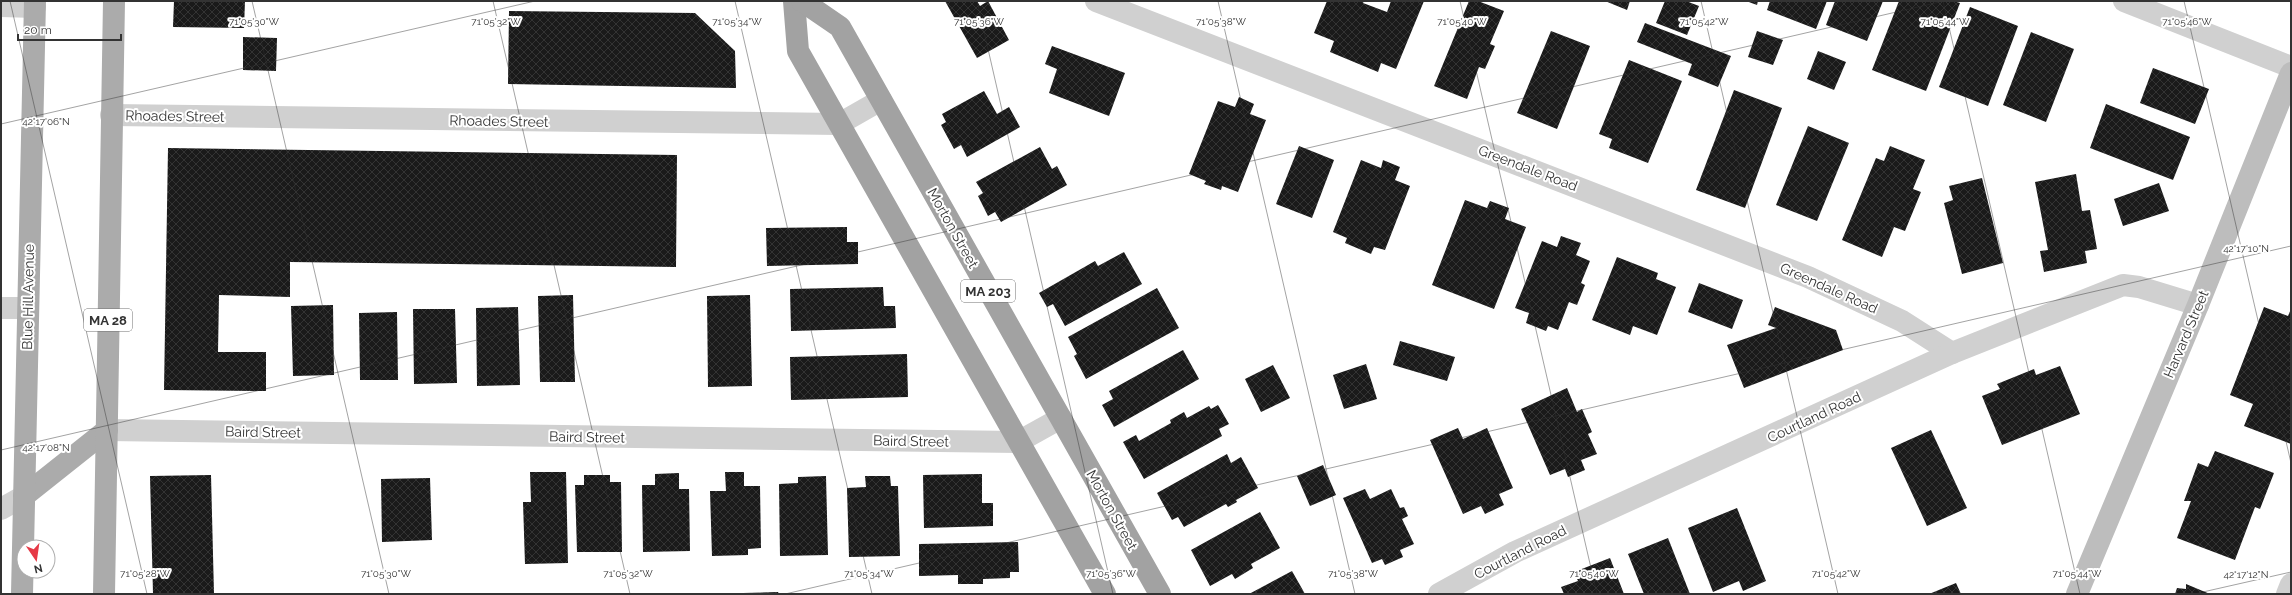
<svg xmlns="http://www.w3.org/2000/svg" width="2292" height="595" font-family="Raleway,sans-serif">
	<style>
		.building { fill: url(#building-cross-hatch) }
		.lines { fill: none; stroke-linecap: round; stroke-linejoin: round }
		.minor { stroke: #d0d0d0; stroke-width: 22 }
		.tertiary { stroke: #d0d0d0; stroke-width: 22 }
		.secondary { stroke: #bdbdbd; stroke-width: 22 }
		.primary { stroke: #ababab; stroke-width: 22 }
		.trunk { stroke: #a2a2a2; stroke-width: 22 }
		.ticks { fill: none; stroke: #333; stroke-width: 1; stroke-opacity: 0.45 }
		.labels { text-anchor: middle; stroke-width: 4; stroke-linejoin: round; paint-order: stroke }
		.shield { fill: #fff; stroke: #707070; stroke-width: 1 }
		.shield-label { font-size: 13px; font-weight: bold; fill: #333 }
		.street-label { font-size: 14px; fill: #333; stroke: #fff }
		.ticks-label { font-size: 10px; text-anchor: middle; fill: #333; stroke: #fff; stroke-width: 4; stroke-linejoin: round; paint-order: stroke }
	</style>
	<defs>
		<pattern id="building-cross-hatch" width="8" height="8" patternUnits="userSpaceOnUse"><rect width="8" height="8" fill="#1a1a1a"/><path d="M0 0l8 8M0 8l8-8" fill="none" stroke="#333"/></pattern>
	</defs>
	<rect width="100%" height="100%" fill="#fff"/>
	<!-- building -->
	<g class="building">
		<path d="M174 1H245L244 28 173 27Z"/>
		<path d="M945 1H977L980 6 988 1 1009 40 977 58Z"/>
		<path d="M1327 1H1364L1363 3 1387 12 1391 1H1424L1396 69 1381 63 1378 72 1330 52 1334 41 1314 33Z"/>
		<path d="M1469 1H1478L1504 11 1490 44 1495 46 1485 69 1479 67 1467 99 1434 86Z"/>
		<path d="M1605 1H1630L1627 10Z"/>
		<path d="M1665 1H1686L1699 6 1687 35 1656 23Z"/>
		<path d="M1746 1H1758L1757 5Z"/>
		<path d="M1770 1H1827L1816 29 1767 10Z"/>
		<path d="M1835 1H1883L1867 41 1826 25Z"/>
		<path d="M1899 1H1954L1960 3 1926 91 1872 70Z"/>
		<path d="M1970 7 2018 26 1988 106 1939 87Z"/>
		<path d="M509 11 695 13 735 51 736 88 508 84Z"/>
		<path d="M1645 23 1731 56 1718 87 1688 75 1692 64 1637 42Z"/>
		<path d="M1551 31 1590 46 1557 129 1517 113Z"/>
		<path d="M1757 31 1783 40 1773 65 1748 57Z"/>
		<path d="M2031 32 2074 49 2046 122 2003 105Z"/>
		<path d="M243 37 277 38 276 71 243 70Z"/>
		<path d="M1052 46 1125 73 1109 116 1049 93 1057 69 1045 64Z"/>
		<path d="M1818 51 1846 62 1834 90 1807 79Z"/>
		<path d="M1629 60 1682 81 1648 163 1609 148 1612 139 1599 134Z"/>
		<path d="M2153 68 2209 89 2195 124 2140 103Z"/>
		<path d="M1734 90 1782 108 1745 208 1696 190Z"/>
		<path d="M984 91 997 114 1009 107 1020 127 967 157 961 145 954 149 941 125 946 122 942 114Z"/>
		<path d="M1239 97 1254 104 1250 114 1266 120 1238 192 1222 186 1221 190 1204 184 1206 181 1189 174 1218 101 1235 107Z"/>
		<path d="M2106 104 2190 137 2173 180 2090 148Z"/>
		<path d="M1808 126 1849 143 1817 221 1776 205Z"/>
		<path d="M1299 146 1334 160 1312 218 1276 204Z"/>
		<path d="M1890 146 1925 160 1913 189 1921 192 1905 231 1894 227 1882 257 1842 240 1876 158 1884 161Z"/>
		<path d="M1040 147 1052 169 1057 166 1067 185 1001 222 995 212 988 216 978 196 983 193 976 182Z"/>
		<path d="M168 148 677 155 676 267 290 262V297L219 295 218 352H266V391L164 390Z"/>
		<path d="M1361 160 1381 168 1383 160 1400 167 1395 180 1410 186 1385 250 1374 247 1371 254 1345 243 1347 238 1333 232Z"/>
		<path d="M2076 174 2082 211 2090 210 2097 249 2085 251 2087 263 2044 272 2040 251 2048 250 2035 182Z"/>
		<path d="M1982 178 2003 263 1962 274 1944 203 1953 200 1949 186Z"/>
		<path d="M2159 183 2169 211 2123 226 2114 199Z"/>
		<path d="M1465 200 1487 208 1490 201 1509 208 1505 219 1526 227 1494 309 1432 285Z"/>
		<path d="M847 227V242H858V264L767 266 766 228Z"/>
		<path d="M1561 236 1581 243 1576 255 1590 261 1581 283 1585 285 1577 305 1569 302 1558 330 1548 326 1546 331 1526 323 1529 313 1515 308 1542 241 1557 247Z"/>
		<path d="M1124 252 1142 284 1065 326 1053 304 1047 307 1039 293 1095 261 1098 266Z"/>
		<path d="M1617 257 1658 273 1656 279 1676 287 1657 335 1633 326 1630 335 1592 320Z"/>
		<path d="M1699 283 1743 300 1732 329 1688 312Z"/>
		<path d="M883 287 884 306H895L896 328 791 331 790 289Z"/>
		<path d="M1157 288 1179 328 1086 379 1074 356 1077 354 1068 337Z"/>
		<path d="M573 295 575 382H540L538 296Z"/>
		<path d="M750 295 752 386 708 387 707 296Z"/>
		<path d="M333 305 334 375 293 376 291 306Z"/>
		<path d="M518 307 520 385 477 386 476 308Z"/>
		<path d="M1775 307 1836 330 1843 350 1744 388 1727 345 1776 328 1768 325Z"/>
		<path d="M2264 307 2288 316 2291 309V444L2244 426 2253 404 2230 395Z"/>
		<path d="M413 309H455L457 383 414 384Z"/>
		<path d="M397 312 398 380H360L359 313Z"/>
		<path d="M1400 341 1455 357 1447 381 1393 365Z"/>
		<path d="M1183 350 1199 379 1114 427 1102 405 1113 399 1109 391Z"/>
		<path d="M907 354 908 397 791 400 790 357Z"/>
		<path d="M1366 364 1377 399 1344 409 1333 375Z"/>
		<path d="M1273 365 1290 398 1261 412 1245 379Z"/>
		<path d="M2060 366 2080 414 2002 445 1982 396 2000 389 1997 384 2034 369 2036 375Z"/>
		<path d="M1567 388 1577 412 1582 409 1592 432 1588 434 1597 454 1581 460 1585 470 1568 477 1565 469 1550 475 1521 409Z"/>
		<path d="M1218 405 1229 424 1219 429 1222 436 1144 479 1123 442 1136 435 1139 441 1171 423 1170 420 1184 412 1187 418 1209 406 1211 409Z"/>
		<path d="M1458 428 1463 439 1487 428 1513 488 1499 494 1504 505 1485 514 1481 506 1463 514 1430 440Z"/>
		<path d="M1931 430 1967 508 1927 526 1891 448Z"/>
		<path d="M2215 451 2274 473 2260 509 2255 507 2235 560 2177 538 2191 501H2184L2198 463 2208 467Z"/>
		<path d="M1227 454 1231 463 1241 457 1258 488 1236 500 1237 502 1228 507 1226 504 1184 527 1178 517 1172 520 1157 493Z"/>
		<path d="M1323 465 1336 495 1310 506 1297 476Z"/>
		<path d="M530 472H566L568 563 525 564 523 502H531Z"/>
		<path d="M725 472H744V486H760L761 548 748 549V555L712 556 710 491H726Z"/>
		<path d="M679 473V489H689L690 551 643 552 642 485H655V474Z"/>
		<path d="M982 474V503H993V526L924 528 923 475Z"/>
		<path d="M211 475 214 594H153L150 476Z"/>
		<path d="M584 475H610V482H621L622 552H577L575 485H584Z"/>
		<path d="M826 476 828 555 780 556 779 484 798 483V477Z"/>
		<path d="M865 476H890L891 486H898L900 556 849 557 847 488 866 487Z"/>
		<path d="M430 478 432 540 382 542 381 479Z"/>
		<path d="M1365 489 1370 499 1391 489 1400 508 1404 507 1408 516 1402 519 1414 544 1400 550 1403 557 1385 565 1382 559 1372 563 1343 498Z"/>
		<path d="M1737 508 1766 581 1743 591 1739 581 1713 592 1688 528Z"/>
		<path d="M1260 512 1280 548 1251 564 1253 568 1235 579 1232 574 1210 586 1191 550Z"/>
		<path d="M1668 538 1690 594H1644L1628 554Z"/>
		<path d="M1018 542 1019 572H1010V578L983 579V584H958V575L919 576V544Z"/>
		<path d="M1610 558 1624 594H1564L1561 587 1578 581 1574 572Z"/>
		<path d="M1292 571 1305 594H1249Z"/>
		<path d="M1956 583 1961 594H1929Z"/>
		<path d="M2186 584 2210 594H2175L2177 588 2186 589Z"/>
		<path d="M778 592 779 594H743V593Z"/>
	</g>
	<g class="lines">
		<!-- minor -->
		<g class="minor">
			<path d="M1096 1 1808 277 1902 321 1952 353"/>
			<path d="M2124 1 2291 67"/>
			<path d="M1 6 35 7"/>
			<path d="M111 115 839 124 881 100"/>
			<path d="M1 308H28"/>
			<path d="M107 430 1018 442 1061 418"/>
			<path d="M1439 594 1515 552 1952 353 2123 285 2139 287 2198 305"/>
			<path d="M2287 594 2291 584"/>
		</g>
		<!-- tertiary -->
		<path class="tertiary" d="M1 509 24 496"/>
		<!-- secondary -->
		<path class="secondary" d="M2077 594 2198 305 2291 73"/>
		<!-- primary -->
		<g class="primary">
			<path d="M24 496 107 430"/>
			<path d="M22 594 35 1"/>
			<path d="M104 594 114 1"/>
		</g>
		<!-- trunk -->
		<g class="trunk">
			<path d="M794 1 798 51 1105 594"/>
			<path d="M802 1 840 27 1160 594"/>
		</g>
	</g>
	<!-- ticks -->
	<path class="ticks" d="M10 1 147 594M252 1 389 594M493 1 630 594M735 1 872 594M977 1 1113 594M1218 1 1355 594M1460 1 1597 594M1701 1 1838 594M1943 1 2080 594M2184 1 2291 463M1 124 535 1M1 450 1944 1M785 594 2291 246M2194 594 2291 572"/>
	<g class="labels">
		<!-- shield labels -->
		<g class="shield">
			<rect x="961" y="280" width="54" height="22" rx="3"/>
			<rect x="84" y="309" width="48" height="22" rx="3"/>
		</g>
		<g class="shield-label">
			<text x="988" y="296">MA 203</text>
			<text x="108" y="325">MA 28</text>
		</g>
		<!-- street labels -->
		<g class="street-label">
			<text transform="translate(175 116) rotate(1)" y="5">Rhoades Street</text>
			<text transform="translate(499 121) rotate(1)" y="5">Rhoades Street</text>
			<text transform="translate(1528 168) rotate(21)" y="5">Greendale Road</text>
			<text transform="translate(953 228) rotate(61)" y="5">Morton Street</text>
			<text transform="translate(1829 288) rotate(24)" y="5">Greendale Road</text>
			<text transform="translate(28 297) rotate(-89)" y="5">Blue Hill Avenue</text>
			<text transform="translate(2186 334) rotate(-67)" y="5">Harvard Street</text>
			<text transform="translate(1814 417) rotate(-25)" y="5">Courtland Road</text>
			<text transform="translate(263 432) rotate(1)" y="5">Baird Street</text>
			<text transform="translate(587 437) rotate(1)" y="5">Baird Street</text>
			<text transform="translate(911 441) rotate(1)" y="5">Baird Street</text>
			<text transform="translate(1112 510) rotate(61)" y="5">Morton Street</text>
			<text transform="translate(1520 552) rotate(-27)" y="5">Courtland Road</text>
		</g>
	</g>
	<g class="ticks-label">
		<text x="254" y="25">71°05'30"W</text>
		<text x="496" y="25">71°05'32"W</text>
		<text x="737" y="25">71°05'34"W</text>
		<text x="979" y="25">71°05'36"W</text>
		<text x="1221" y="25">71°05'38"W</text>
		<text x="1462" y="25">71°05'40"W</text>
		<text x="1704" y="25">71°05'42"W</text>
		<text x="1945" y="25">71°05'44"W</text>
		<text x="2187" y="25">71°05'46"W</text>
		<text x="46" y="125">42°17'06"N</text>
		<text x="2246" y="252">42°17'10"N</text>
		<text x="46" y="451">42°17'08"N</text>
		<text x="145" y="577">71°05'28"W</text>
		<text x="386" y="577">71°05'30"W</text>
		<text x="628" y="577">71°05'32"W</text>
		<text x="869" y="577">71°05'34"W</text>
		<text x="1111" y="577">71°05'36"W</text>
		<text x="1353" y="577">71°05'38"W</text>
		<text x="1594" y="577">71°05'40"W</text>
		<text x="1836" y="577">71°05'42"W</text>
		<text x="2077" y="577">71°05'44"W</text>
		<text x="2246" y="578">42°17'12"N</text>
	</g>
	<!-- border -->
	<rect width="2292" height="595" fill="none" stroke="#333333" stroke-width="4"/>
	<!-- north arrow -->
	<g transform="translate(36 559) rotate(167)"><circle r="19" fill="#ffffff" stroke="#adadad"/>
	<path d="M0-3L7 15L0 10L-7 15Z" fill="#e63946"/>
	<text y="-6" font-size="11" font-weight="bold" text-anchor="middle" fill="#333333">N</text>
	</g>
	<!-- scale -->
	<path d="M18 34v6h103v-6" fill="none" stroke="#333333" stroke-width="2"/>
	<text x="24" y="34" font-size="12" fill="#333333" stroke="#ffffff" stroke-width="3" paint-order="stroke">20 m</text>
</svg>
